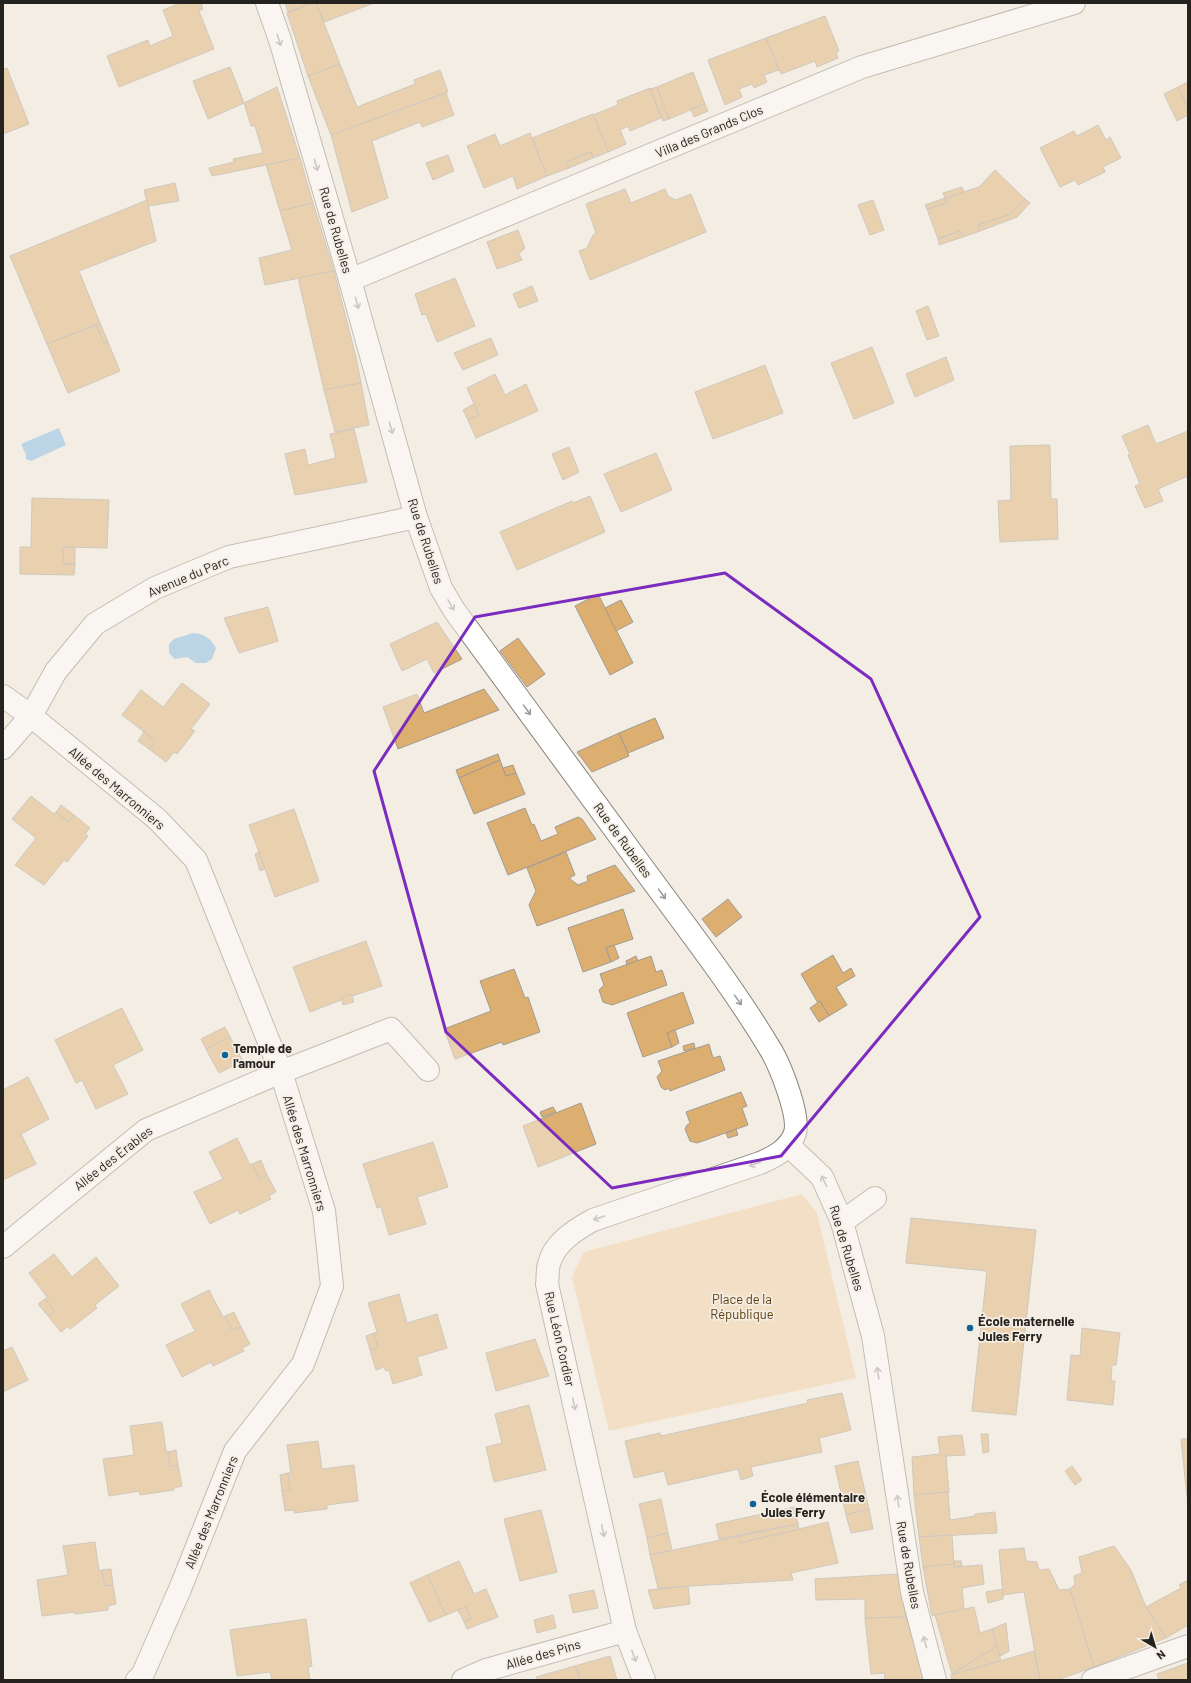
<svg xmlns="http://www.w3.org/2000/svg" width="1191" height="1683" font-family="Barlow,sans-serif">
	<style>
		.green { fill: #f0cfa3 }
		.water { fill: #78b9e9 }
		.building { fill: #dcaf70; stroke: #a19b92 }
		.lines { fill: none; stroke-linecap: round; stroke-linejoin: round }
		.minor-casing { stroke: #888279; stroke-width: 24 }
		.minor { stroke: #fff; stroke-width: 22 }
		.oneway { stroke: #9d9c9b }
		.marked { fill: none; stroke: #7b2cbf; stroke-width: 3; stroke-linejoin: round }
		.poi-dot { fill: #0e6495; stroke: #f4ede3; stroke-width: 1.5 }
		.labels { text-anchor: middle; stroke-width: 3.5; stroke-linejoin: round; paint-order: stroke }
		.street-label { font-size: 13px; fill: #252320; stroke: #f4ede3 }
		.poi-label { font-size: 13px; font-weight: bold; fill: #252320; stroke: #f4ede3; text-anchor: start }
		.park-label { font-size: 13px; fill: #5c3e0b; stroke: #f4ede3 }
	</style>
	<rect width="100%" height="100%" fill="#f4ede3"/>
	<!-- green -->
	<path class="green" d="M802 1194 817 1213 856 1378 609 1431 572 1277 584 1252Z"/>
	<!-- water -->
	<g class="water">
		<path d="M59 428 66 445 31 461 26 459V455L21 444Z"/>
		<path d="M193 633C205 634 210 638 216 648L212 659 206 663H196L187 657 175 659 169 653V644L174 639Z"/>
	</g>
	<!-- building -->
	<g class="building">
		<path d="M180 3H201L203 9 199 11 214 49 119 87 107 56 148 40 150 46 173 36 163 10Z"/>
		<path d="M285 3H312L288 12Z"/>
		<path d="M312 3H316L340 64 308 76 287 13Z"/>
		<path d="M316 3H374L324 22Z"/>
		<path d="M825 16 839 51 836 53 838 58 817 67 815 61 781 74 766 38Z"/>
		<path d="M766 38 779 70 764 75 767 82 754 88 752 84 739 89 742 97 725 105 708 60Z"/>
		<path d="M340 64 357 107 415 84 414 80 440 70 448 92 331 135 308 76Z"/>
		<path d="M230 67 244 103 208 119 193 81Z"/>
		<path d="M7 68 29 124 3 134V69Z"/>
		<path d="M693 72 705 104 669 119 657 87Z"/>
		<path d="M1188 82V108L1178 87Z"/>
		<path d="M277 87 300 158 212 176 209 168 234 162 233 159 263 153 255 126H251L244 103Z"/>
		<path d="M657 87 669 119 663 121 650 89Z"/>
		<path d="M1178 87 1188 108V115L1177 121 1164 94Z"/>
		<path d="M650 88 661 118 630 131 628 126 620 130 626 144 608 152 593 115 618 105 617 101Z"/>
		<path d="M446 93 454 115 422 127 420 122 372 141 388 198 352 212 331 135Z"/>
		<path d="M705 104 708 111 694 117 691 109Z"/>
		<path d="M593 114 608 152 593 158 591 152 566 162 569 168 547 176 532 138Z"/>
		<path d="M1098 125 1106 140 1110 137 1121 158 1103 167 1105 172 1078 185 1075 180 1060 187 1040 148 1074 131 1077 136Z"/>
		<path d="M530 133 547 176 517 189 513 176 484 188 467 146 495 134 500 146Z"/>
		<path d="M591 152 593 158 569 168 566 162Z"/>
		<path d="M448 155 454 171 433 180 426 163Z"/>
		<path d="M300 158 313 203 280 211 266 165Z"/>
		<path d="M995 170 1025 199 1011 214 978 225 980 231 963 237 960 231 938 239 927 209 947 203 945 198 979 187Z"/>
		<path d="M175 183 179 201 148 206 144 190Z"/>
		<path d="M962 187 964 192 945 198 943 193Z"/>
		<path d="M625 189 631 203 665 189 668 196 676 200 691 194 706 232 590 280 579 251 587 248 593 235 596 233 586 204Z"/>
		<path d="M945 198 947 203 927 209 925 205Z"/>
		<path d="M1025 199 1030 203 1017 217 980 231 978 225 1011 214Z"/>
		<path d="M147 200 156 241 79 271 100 323 47 344 10 256Z"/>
		<path d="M873 200 884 230 870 235 858 205Z"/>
		<path d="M313 203 334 271 265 285 259 258 292 250 280 211Z"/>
		<path d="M518 230 525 248 519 254 522 260 497 269 487 242Z"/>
		<path d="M960 231 963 237 939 245 938 239Z"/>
		<path d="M334 271 356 357 361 383 324 390 298 278Z"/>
		<path d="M455 278 475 326 437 342 426 314 422 315 415 294Z"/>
		<path d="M532 286 538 301 519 308 513 294Z"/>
		<path d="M928 306 939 336 927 340 916 311Z"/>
		<path d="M100 323 108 342 104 343 96 325Z"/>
		<path d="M96 325 104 343 108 342 120 371 68 393 47 344Z"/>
		<path d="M491 338 498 355 463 370 454 353Z"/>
		<path d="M872 347 894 403 854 419 831 363Z"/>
		<path d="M946 357 954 380 915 397 906 374Z"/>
		<path d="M765 365 783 413 713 439 695 392Z"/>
		<path d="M495 374 505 395 526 384 538 411 476 438 468 420 479 415 467 388Z"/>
		<path d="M361 383 369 425 335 432 324 390Z"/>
		<path d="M474 404 479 415 468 420 463 410Z"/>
		<path d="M1148 425 1156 444 1188 431V476L1158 489 1163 501 1145 508 1135 486 1140 484 1128 455 1130 454 1122 436Z"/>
		<path d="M354 429 367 482 295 495 285 454 305 449 308 465 336 458 330 434Z"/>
		<path d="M1050 445 1051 499H1057L1058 539 1000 542 998 501 1011 500 1010 446Z"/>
		<path d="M569 447 579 472 563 480 552 454Z"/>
		<path d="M656 453 672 490 621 512 604 474Z"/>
		<path d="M590 496 605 532 517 570 500 532 572 501 573 503Z"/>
		<path d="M32 498 109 500 107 548 63 547 64 564H75L74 575 20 574V547H31Z"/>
		<path d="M63 547 75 548V564H64Z"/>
		<path d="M598 594 633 663 610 675 575 606Z"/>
		<path d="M621 600 633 622 616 631 605 608Z"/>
		<path d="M268 607 278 641 239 653 224 618Z"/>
		<path d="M437 622 462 659 434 673 427 659 402 671 390 644Z"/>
		<path d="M518 638 545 674 527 687 500 651Z"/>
		<path d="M182 683 210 704 191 729 195 731 177 754 174 752 166 762 149 749 156 741 122 715 141 690 163 707Z"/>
		<path d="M484 689 499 710 398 749 383 707 417 694 424 713Z"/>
		<path d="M655 718 664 738 628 753 619 733Z"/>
		<path d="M144 732 156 741 149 749 138 741Z"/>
		<path d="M619 733 629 756 592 772 577 752Z"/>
		<path d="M498 754 500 760 459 778 456 770Z"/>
		<path d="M500 760 506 776 516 773 525 794 474 814 459 778Z"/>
		<path d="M513 765 516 773 506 776 503 768Z"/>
		<path d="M31 796 54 814 56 812 68 822 74 815 90 828 85 834 88 836 67 862 64 860 44 885 15 865 36 838 12 819Z"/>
		<path d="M61 805 74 815 68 822 56 812Z"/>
		<path d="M525 808 532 825 534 824 541 841 558 834 555 827 578 817 582 819 596 839 508 875 487 823Z"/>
		<path d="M294 809 319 881 275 897 249 825Z"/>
		<path d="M259 852 265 869 260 871 255 854Z"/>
		<path d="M566 852 575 875 569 878 578 885 588 881 587 876 615 865 635 891 537 926 529 905 536 891 527 868Z"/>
		<path d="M728 899 742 917 716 937 702 919Z"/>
		<path d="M623 909 633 939 606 948 611 962 583 972 568 928Z"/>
		<path d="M366 941 382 986 352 996 351 994 341 998V1000L310 1012 293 967Z"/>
		<path d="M614 945 619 958 611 962 606 948Z"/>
		<path d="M833 955 843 973 851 968 855 976 836 987 847 1005 829 1016 820 1001 818 1003 801 974Z"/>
		<path d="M636 956 638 961 627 965 626 961Z"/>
		<path d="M651 956 656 972 662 970 667 985 612 1005 603 1002 599 990 604 985 600 974Z"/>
		<path d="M514 969 525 998 528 997 540 1032 503 1045 502 1042 455 1059 444 1029 491 1011 480 981Z"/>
		<path d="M683 992 694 1023 667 1033 672 1047 643 1057 627 1013Z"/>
		<path d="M351 994 354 1002 343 1005 341 998Z"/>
		<path d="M820 1001 829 1016 819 1022 810 1008Z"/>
		<path d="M122 1008 143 1050 113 1065 128 1094 96 1109 82 1080 76 1083 55 1040Z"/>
		<path d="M225 1027 230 1037 206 1049 201 1039Z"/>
		<path d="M675 1030 679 1043 672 1047 667 1033Z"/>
		<path d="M230 1037 243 1061 219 1073 206 1049Z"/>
		<path d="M694 1043 695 1048 684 1051 683 1046Z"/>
		<path d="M709 1044 713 1058 720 1056 725 1070 670 1091 669 1088 665 1090 661 1087 657 1077 662 1071 658 1061Z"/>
		<path d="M28 1077 49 1119 21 1134 36 1164 3 1180V1090Z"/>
		<path d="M741 1092 747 1106 742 1108 748 1125 697 1143 690 1141 685 1129 687 1125 690 1123 686 1112Z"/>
		<path d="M581 1103 596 1144 538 1167 523 1126Z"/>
		<path d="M553 1107 556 1112 542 1117 540 1112Z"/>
		<path d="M736 1129 738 1135 728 1138 726 1133Z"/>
		<path d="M237 1138 250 1165 252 1164 260 1179 267 1175 276 1192 269 1196 271 1199 240 1214 238 1210 210 1224 194 1192 223 1179 209 1152Z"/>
		<path d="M433 1142 448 1187 417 1197 426 1224 389 1235 381 1207 377 1208 363 1164Z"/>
		<path d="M261 1160 267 1175 260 1179 252 1164Z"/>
		<path d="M911 1218 1036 1230 1016 1415 972 1411 987 1271 906 1263Z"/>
		<path d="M54 1254 72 1277 96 1257 119 1286 95 1305 97 1308 70 1329 68 1326 61 1332 48 1316 55 1311 45 1299 47 1297 29 1273Z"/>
		<path d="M209 1290 223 1317 225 1316 232 1330 241 1327 250 1344 242 1348 244 1351 213 1366 211 1362 182 1377 166 1345 195 1331 181 1304Z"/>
		<path d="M399 1294 407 1323 437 1314 447 1348 417 1357 422 1375 393 1384 389 1370 386 1371 384 1367 376 1370 370 1350 378 1348 374 1333 377 1332 368 1303Z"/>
		<path d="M45 1299 55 1311 48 1316 38 1304Z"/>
		<path d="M234 1312 241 1327 232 1330 225 1316Z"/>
		<path d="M1082 1328 1120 1333 1116 1365H1112L1111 1381H1115L1113 1405 1067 1400 1071 1355 1080 1356Z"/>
		<path d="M374 1333 378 1348 370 1350 366 1336Z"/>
		<path d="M535 1339 549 1376 496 1391 486 1353Z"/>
		<path d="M12 1347 28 1380 3 1392V1351Z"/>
		<path d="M842 1393 851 1430 819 1438 822 1452 751 1467 753 1476 741 1480 738 1469 668 1485 664 1471 634 1478 625 1441 660 1433 661 1436 808 1403 807 1400Z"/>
		<path d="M529 1405 546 1470 494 1482 486 1447 502 1443 495 1414Z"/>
		<path d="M162 1422 166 1451 168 1452 170 1466 178 1465 182 1486 174 1488V1490L140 1495 139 1491 109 1496 103 1459 134 1455 130 1426Z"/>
		<path d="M981 1434H988L989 1452 983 1453Z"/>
		<path d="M962 1435 965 1455 946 1456 949 1492 914 1495 912 1457 940 1454 938 1437Z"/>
		<path d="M1181 1439H1188V1497H1187Z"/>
		<path d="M318 1441 322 1469 354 1465 358 1501 327 1505V1509L294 1513V1510L285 1511 282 1491 290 1490 288 1473H291L287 1445Z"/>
		<path d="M176 1450 178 1465 170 1466 168 1452Z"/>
		<path d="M858 1461 869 1509 846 1515 835 1466Z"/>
		<path d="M1072 1466 1082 1480 1075 1485 1065 1471Z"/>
		<path d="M288 1473 290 1490 282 1491 280 1475Z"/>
		<path d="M948 1492 950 1520 975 1516V1514L995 1512 997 1533 919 1537 914 1495Z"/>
		<path d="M661 1499 668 1533 647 1538 639 1504Z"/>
		<path d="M794 1507 798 1524 719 1539 716 1524Z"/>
		<path d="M869 1509 873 1529 851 1533 846 1515Z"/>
		<path d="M541 1510 557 1572 520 1581 504 1519Z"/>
		<path d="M828 1522 838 1563 791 1573 793 1580 658 1588 650 1555 739 1536 740 1543Z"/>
		<path d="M798 1524 799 1529 740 1543 739 1536Z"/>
		<path d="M668 1533 672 1550 650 1555 647 1538Z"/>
		<path d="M952 1535 954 1564 923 1567 919 1537Z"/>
		<path d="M95 1542 99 1571 102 1570 105 1586 113 1585 116 1604 108 1606V1610L75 1614 74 1612 42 1616 37 1580 68 1575 63 1546Z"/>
		<path d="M1114 1546 1131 1570 1146 1607 1166 1638 1094 1667 1070 1589 1075 1584 1074 1576 1082 1573 1079 1557Z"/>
		<path d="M1024 1548 1026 1561 1037 1562 1039 1570 1049 1569 1059 1590 1070 1589 1094 1667 1057 1680H1040L1024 1592 1003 1595 999 1550Z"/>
		<path d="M459 1561 474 1594 486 1589 498 1617 467 1629 464 1622 471 1619 466 1607 446 1615 427 1575Z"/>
		<path d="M954 1561H961L962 1566 954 1567Z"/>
		<path d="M954 1564V1567L982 1565 984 1584 962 1588 964 1609 932 1616 923 1567Z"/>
		<path d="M111 1569 113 1585 105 1586 102 1570Z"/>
		<path d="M898 1574 906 1617 865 1618V1599L816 1600 815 1579Z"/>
		<path d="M427 1575 446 1615 429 1622 410 1583Z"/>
		<path d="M1188 1580V1625L1166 1638 1146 1607 1181 1588 1179 1585Z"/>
		<path d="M688 1586 690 1604 654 1609 648 1590Z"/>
		<path d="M1003 1589V1599L988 1603 986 1592Z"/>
		<path d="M594 1590 598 1608 573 1613 569 1595Z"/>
		<path d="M466 1607 471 1619 464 1622 458 1610Z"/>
		<path d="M974 1607 980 1633 992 1629 997 1646 952 1674 935 1615Z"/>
		<path d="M553 1615 556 1628 537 1633 534 1620Z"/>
		<path d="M906 1617 920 1663 922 1680H884L885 1673 871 1674 865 1618Z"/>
		<path d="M306 1619 312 1666 308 1667 310 1680H272L270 1672 237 1676 230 1630Z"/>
		<path d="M1006 1623 1009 1651 1000 1656 992 1629Z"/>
		<path d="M997 1646 1001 1661 953 1675 952 1674Z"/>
		<path d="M1034 1651 1040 1680H952L951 1675Z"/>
		<path d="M610 1656 617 1680H580L575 1666Z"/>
		<path d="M1188 1663V1680H1159L1157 1674Z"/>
		<path d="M575 1666 580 1680H537L536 1677Z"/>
	</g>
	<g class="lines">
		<defs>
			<g id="minor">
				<path d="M267 3 280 40 350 280 416 517 441 588 454 610C517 696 580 782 643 868 687 928 734 988 772 1052 781 1068 800 1116 795 1133 790 1149 774 1157 760 1163L593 1220C575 1230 554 1243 549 1264 547 1270 548 1278 547 1284L625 1631 644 1680"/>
				<path d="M350 280 862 67 1074 3"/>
				<path d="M3 696 31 716 157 819 196 860 281 1072 324 1211 332 1286 303 1364 235 1451 180 1589 142 1676 137 1680"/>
				<path d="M3 748 31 716 56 671 95 624 155 588 229 557 416 517"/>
				<path d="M788 1145 822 1177 842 1222 873 1336 912 1592 935 1680"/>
				<path d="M842 1222 875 1198"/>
				<path d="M3 1247 146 1130 281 1072 391 1029 428 1070"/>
				<path d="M463 1680 486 1670 625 1631"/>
				<path d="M1093 1680 1188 1646"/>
			</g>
		</defs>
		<!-- minor casing -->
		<use href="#minor" class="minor-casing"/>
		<!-- minor -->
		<use href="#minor" class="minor"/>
	</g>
	<!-- one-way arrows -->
	<defs><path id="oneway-shaft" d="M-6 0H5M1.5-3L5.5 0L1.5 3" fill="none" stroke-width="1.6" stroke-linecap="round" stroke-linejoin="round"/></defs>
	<g class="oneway">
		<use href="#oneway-shaft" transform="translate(279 40) rotate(72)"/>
		<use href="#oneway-shaft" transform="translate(316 165) rotate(74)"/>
		<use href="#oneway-shaft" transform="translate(357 303) rotate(75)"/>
		<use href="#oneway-shaft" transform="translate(391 428) rotate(74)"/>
		<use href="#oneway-shaft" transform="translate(451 605) rotate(60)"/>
		<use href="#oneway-shaft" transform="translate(527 710) rotate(54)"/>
		<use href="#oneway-shaft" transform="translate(662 894) rotate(54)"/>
		<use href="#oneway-shaft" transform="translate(738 1000) rotate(55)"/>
		<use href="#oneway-shaft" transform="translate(755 1164) rotate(160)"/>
		<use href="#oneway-shaft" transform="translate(824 1181) rotate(-117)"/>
		<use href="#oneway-shaft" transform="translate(599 1218) rotate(161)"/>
		<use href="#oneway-shaft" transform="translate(878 1373) rotate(-98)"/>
		<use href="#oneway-shaft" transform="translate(574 1404) rotate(77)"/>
		<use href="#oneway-shaft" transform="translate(898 1501) rotate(-99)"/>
		<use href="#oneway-shaft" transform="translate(603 1531) rotate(77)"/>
		<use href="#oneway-shaft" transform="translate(925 1642) rotate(-105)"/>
		<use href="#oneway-shaft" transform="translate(634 1656) rotate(69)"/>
	</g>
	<!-- marked area -->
	<path d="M0 0H1191V1683H0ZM725 573 871 679 980 917 781 1156 612 1188 446 1032 374 771 475 617Z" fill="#f4ede3" fill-opacity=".55" fill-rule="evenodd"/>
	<path class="marked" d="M725 573 871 679 980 917 781 1156 612 1188 446 1032 374 771 475 617Z"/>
	<!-- markers -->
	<g class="poi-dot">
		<circle cx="225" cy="1055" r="4"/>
		<circle cx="970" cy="1328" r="4"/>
		<circle cx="753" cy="1504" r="4"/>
	</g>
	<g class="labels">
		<!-- street labels -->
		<g class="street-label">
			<text transform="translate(709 131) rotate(-23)" y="5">Villa des Grands Clos</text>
			<text transform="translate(336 230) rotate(74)" y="5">Rue de Rubelles</text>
			<text transform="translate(426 541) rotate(72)" y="5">Rue de Rubelles</text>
			<text transform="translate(188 576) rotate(-23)" y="5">Avenue du Parc</text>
			<text transform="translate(117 788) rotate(40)" y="5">Allée des Marronniers</text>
			<text transform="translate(623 840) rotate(54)" y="5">Rue de Rubelles</text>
			<text transform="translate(305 1153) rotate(73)" y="5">Allée des Marronniers</text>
			<text transform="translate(113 1158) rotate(-38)" y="5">Allée des Érables</text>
			<text transform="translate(847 1248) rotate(73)" y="5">Rue de Rubelles</text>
			<text transform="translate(560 1339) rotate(77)" y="5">Rue Léon Cordier</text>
			<text transform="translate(211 1512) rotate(-68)" y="5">Allée des Marronniers</text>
			<text transform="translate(909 1565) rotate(80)" y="5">Rue de Rubelles</text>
			<text transform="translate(543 1654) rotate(-16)" y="5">Allée des Pins</text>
		</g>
		<!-- poi labels -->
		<g class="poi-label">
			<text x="233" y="1053">Temple de<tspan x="233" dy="15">l'amour</tspan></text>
			<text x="978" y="1326">École maternelle<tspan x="978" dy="15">Jules Ferry</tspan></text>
			<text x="761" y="1502">École élémentaire<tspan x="761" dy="15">Jules Ferry</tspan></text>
		</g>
		<!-- park labels -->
		<g class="park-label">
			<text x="742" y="1304">Place de la<tspan x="742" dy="15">République</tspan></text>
		</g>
	</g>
	<!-- border -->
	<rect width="1191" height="1683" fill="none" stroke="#252320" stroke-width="8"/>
	<!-- north arrow -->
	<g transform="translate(1155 1647) rotate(142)" stroke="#f4ede3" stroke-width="3" paint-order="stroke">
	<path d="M0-3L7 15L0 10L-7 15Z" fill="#252320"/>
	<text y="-6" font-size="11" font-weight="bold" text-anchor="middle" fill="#252320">N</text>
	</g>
</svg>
